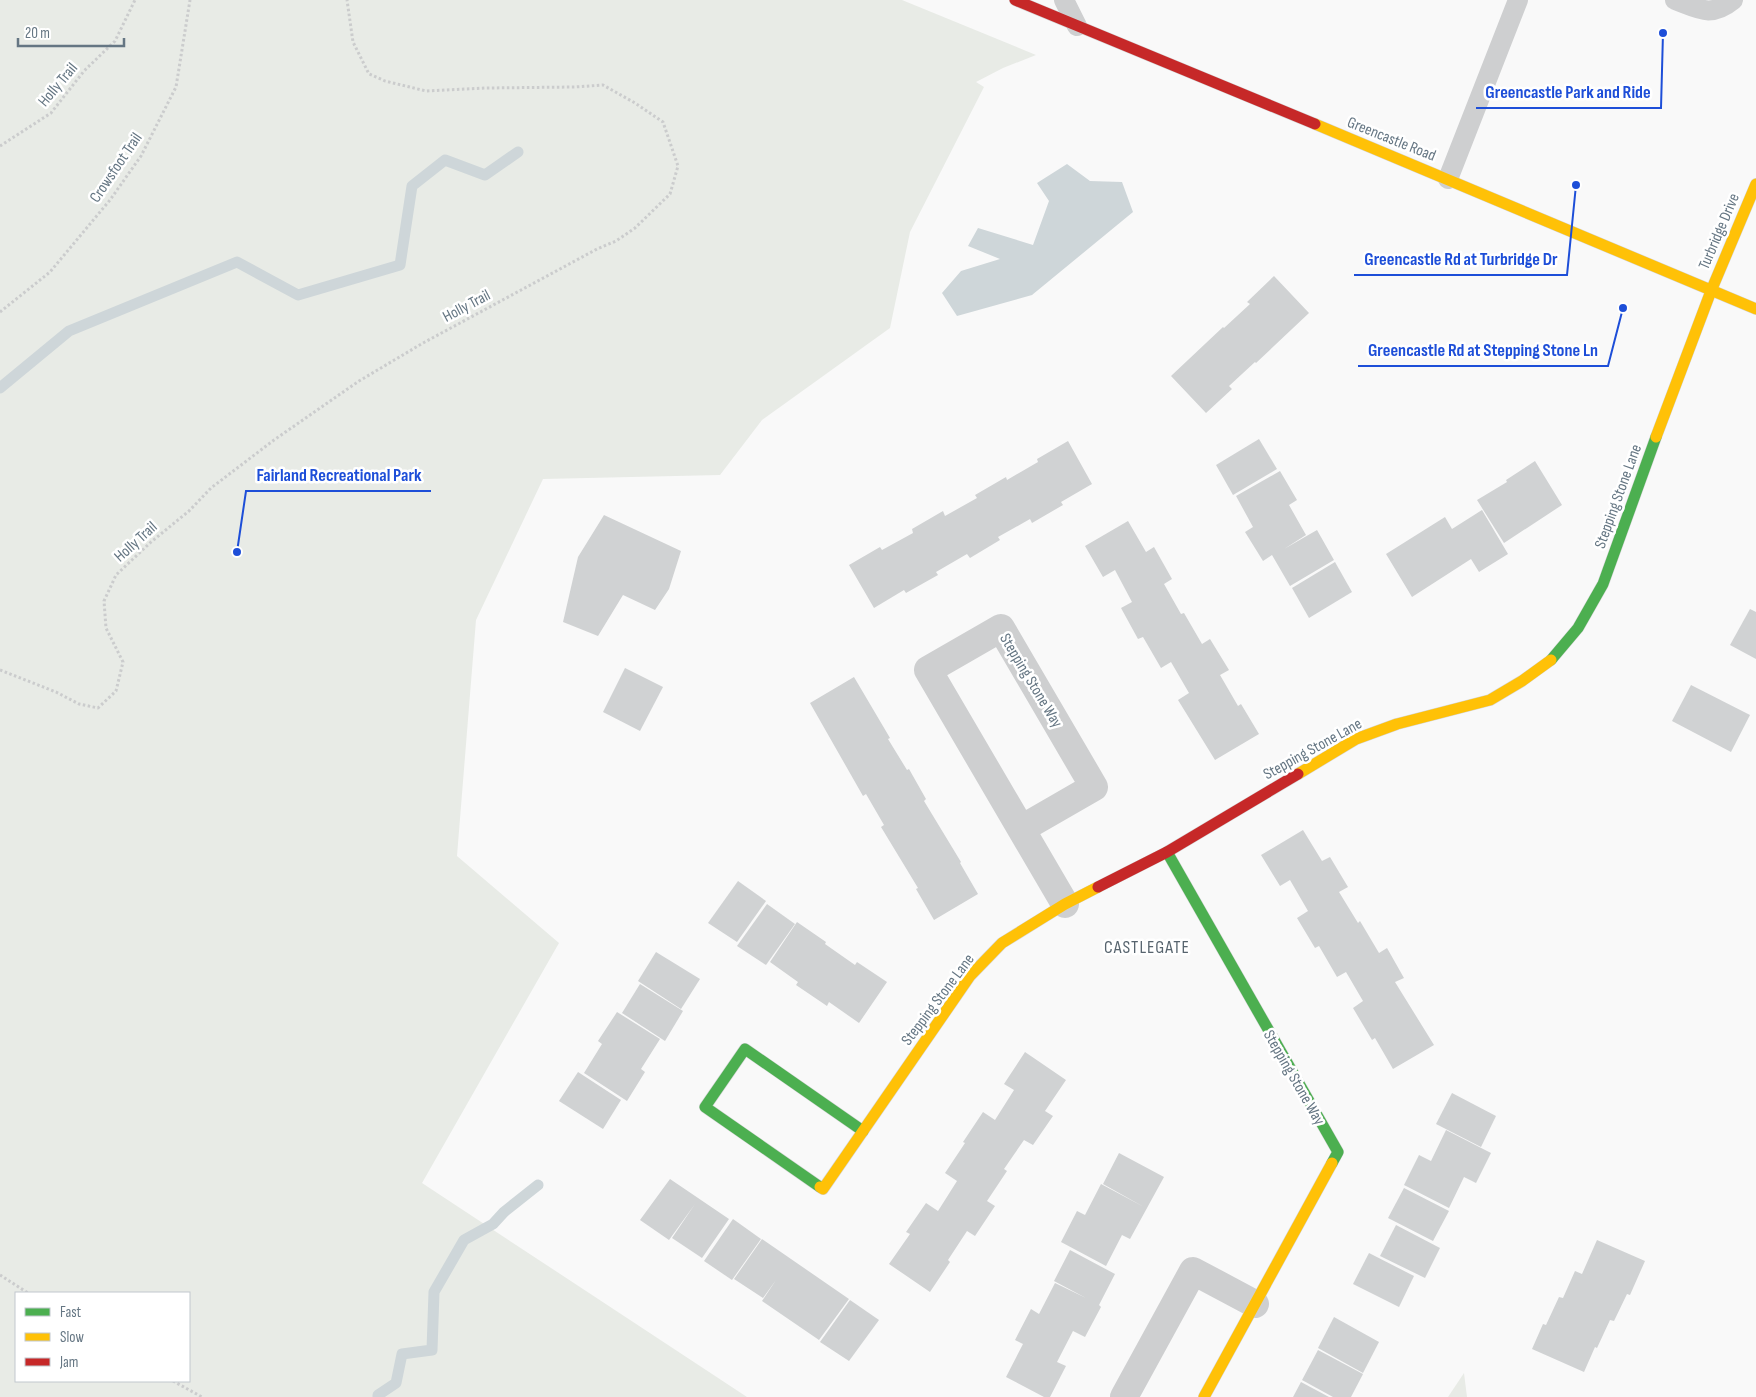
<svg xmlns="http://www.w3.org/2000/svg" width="1756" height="1397" font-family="'Sofia Sans Condensed',sans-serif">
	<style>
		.green { fill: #e8ebe6; fill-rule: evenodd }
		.water { fill: #ced6d9 }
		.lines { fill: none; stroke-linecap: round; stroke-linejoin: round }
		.stream { stroke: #ced6d9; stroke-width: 11 }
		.building { fill: #d0d2d3 }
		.fast-casing { stroke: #d5d6d7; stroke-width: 12 }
		.slow-casing { stroke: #d5d6d7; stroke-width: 12 }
		.jam-casing { stroke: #d5d6d7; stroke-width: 12 }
		.path { stroke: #cbcccd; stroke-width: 3; stroke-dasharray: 2.5 2.5; stroke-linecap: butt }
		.lane { stroke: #cecfd0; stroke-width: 20 }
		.street { stroke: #cecfd0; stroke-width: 28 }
		.fast { stroke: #4caf50; stroke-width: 11 }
		.slow { stroke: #ffc107; stroke-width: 11 }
		.jam { stroke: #c62828; stroke-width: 11 }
		.labels { text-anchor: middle; stroke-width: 5; stroke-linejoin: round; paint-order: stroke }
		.street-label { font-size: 16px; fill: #657683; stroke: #fff }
		.neighbourhood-label { font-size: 18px; letter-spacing: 1px; fill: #57646e; stroke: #fff }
		.leader { fill: none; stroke: #1d4ed8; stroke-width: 2 }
		.callout-dot { fill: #1d4ed8; stroke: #fff; stroke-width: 2 }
		.callout-label { font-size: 18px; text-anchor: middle; font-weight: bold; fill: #1d4ed8; stroke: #fff; stroke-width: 5; stroke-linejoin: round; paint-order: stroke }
	</style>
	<rect width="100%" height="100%" fill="#f9f9f9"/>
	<!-- green -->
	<g class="green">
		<path d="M0 0H902L1036 55 1003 68 976 82 984 87 910 232 890 328 762 420 720 475 543 479 476 620 457 856 559 943 422 1183 747 1397H0ZM16 1293H189V1381H16Z"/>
		<path d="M1464 1373 1467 1397H1448Z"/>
	</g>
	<!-- water -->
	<path class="water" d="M1067 164 1090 181 1122 182 1133 212 1032 295 957 316 942 293 961 271 1000 259 968 246 978 228 1033 245 1049 201 1037 183Z"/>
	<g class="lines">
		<!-- stream -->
		<g class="stream">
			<path d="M0 388 69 331 237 262 298 295 400 265 412 186 445 160 485 175 518 152"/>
			<path d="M378 1397V1395L396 1383 402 1354 432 1350 434 1292 464 1240 493 1224 504 1212 538 1185"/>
		</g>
	</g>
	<!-- building -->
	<g class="building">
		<path d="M1274 276 1309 313 1256 363 1255 362 1229 386 1232 389 1206 413 1171 376 1223 327 1224 328 1250 304 1247 302Z"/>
		<path d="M1259 439 1277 469 1233 495 1216 465Z"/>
		<path d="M1068 441 1092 484 1061 502 1063 505 1032 523 1030 519 998 537 1000 540 970 558 967 554 936 572 938 575 906 593 904 590 874 608 849 565 880 547 882 550 913 533 912 529 943 511 945 516 977 498 975 495 1006 477 1007 480 1038 462 1037 459Z"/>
		<path d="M1535 461 1562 505 1504 543 1477 500 1507 482 1506 480Z"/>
		<path d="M1280 471 1297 500 1289 505 1306 535 1284 549 1317 530 1334 560 1290 586 1272 555 1263 561 1245 532 1253 527 1236 496Z"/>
		<path d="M1482 510 1508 554 1479 572 1471 559 1412 597 1386 554 1445 517 1452 529Z"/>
		<path d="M604 515 681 551 669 589 655 610 623 595 598 636 563 622 578 557Z"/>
		<path d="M1128 521 1146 552 1154 547 1172 579 1164 584 1181 614 1184 613 1202 644 1210 639 1229 670 1220 675 1238 706 1241 704 1259 734 1215 760 1178 700 1189 693 1171 662 1161 668 1143 637 1138 639 1121 608 1132 602 1115 570 1103 577 1085 546Z"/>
		<path d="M1335 562 1352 592 1309 618 1292 588Z"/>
		<path d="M1750 609 1756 612V659L1730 645Z"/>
		<path d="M625 668 663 687 640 731 603 712Z"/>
		<path d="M854 677 890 738 888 739 907 770 909 769 926 799 924 801 961 862 960 863 978 894 934 920 916 889 918 888 881 827 884 825 866 794 863 796 810 703Z"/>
		<path d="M1691 685 1750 715 1731 752 1672 721Z"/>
		<path d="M1303 830 1322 861 1330 857 1348 887 1339 892 1358 923 1360 921 1379 953 1387 948 1404 978 1395 982 1434 1045 1393 1069 1375 1038 1372 1040 1353 1008 1363 1001 1346 972 1337 977 1319 946 1315 948 1297 918 1308 911 1290 880 1280 886 1261 855Z"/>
		<path d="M738 881 766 901 737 942 708 923Z"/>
		<path d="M767 904 795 924 766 965 737 946Z"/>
		<path d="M797 922 826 942 825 944 855 965 857 962 887 982 859 1023 829 1002 827 1006 796 985 798 982 770 962Z"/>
		<path d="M656 952 700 979 681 1009 638 981Z"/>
		<path d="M640 984 683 1011 665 1041 622 1013Z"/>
		<path d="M617 1012 660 1039 641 1069 645 1072 627 1101 584 1073 602 1044 598 1041Z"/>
		<path d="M1025 1052 1066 1080 1045 1111 1053 1116 1033 1145 1024 1140 1004 1169 1007 1171 987 1201 995 1206 975 1236 967 1231 948 1260 950 1262 930 1292 889 1264 910 1234 906 1232 926 1203 938 1211 957 1181 945 1173 965 1143 963 1142 983 1112 995 1120 1014 1090 1004 1084Z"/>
		<path d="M578 1072 621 1100 603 1129 559 1101Z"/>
		<path d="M1452 1093 1496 1116 1481 1147 1436 1124Z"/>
		<path d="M1446 1130 1491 1153 1476 1183 1464 1177 1449 1208 1404 1185 1419 1155 1431 1161Z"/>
		<path d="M1119 1153 1164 1177 1130 1239 1122 1235 1106 1266 1061 1242 1077 1211 1085 1215 1101 1184 1144 1207 1103 1184Z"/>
		<path d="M670 1179 729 1219 702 1258 672 1238 695 1204 669 1240 640 1220Z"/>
		<path d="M1404 1188 1449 1211 1433 1241 1388 1218Z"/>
		<path d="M733 1219 761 1239 732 1280 704 1261Z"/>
		<path d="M1396 1225 1440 1248 1425 1278 1380 1256Z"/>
		<path d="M762 1239 849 1299 819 1340 762 1301 776 1280 763 1298 734 1279Z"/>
		<path d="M1597 1240 1645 1261 1630 1295 1627 1294 1614 1321 1610 1320 1597 1348 1595 1347 1584 1372 1532 1349 1543 1324 1546 1325 1559 1297 1563 1298 1575 1271 1582 1274Z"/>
		<path d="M1070 1250 1115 1274 1099 1305 1101 1307 1085 1337 1073 1331 1057 1362 1066 1366 1050 1397H1044L1006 1377 1023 1344 1015 1340 1031 1309 1039 1314 1055 1283 1086 1298 1054 1281Z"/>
		<path d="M1369 1253 1414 1276 1399 1307 1353 1284Z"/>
		<path d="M850 1300 879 1320 849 1361 820 1342Z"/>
		<path d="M1334 1317 1379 1342 1363 1373 1318 1348Z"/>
		<path d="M1318 1350 1363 1374 1351 1397H1333L1302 1380Z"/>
		<path d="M1301 1382 1329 1397H1293Z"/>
	</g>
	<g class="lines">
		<defs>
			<g id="fast">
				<path d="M1551 660 1578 628 1603 584 1656 437"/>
				<path d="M1167 852 1338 1152 1332 1163"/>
				<path d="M820 1187 705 1107 745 1049 863 1131"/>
			</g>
			<g id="slow">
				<path d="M1315 124 1756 309"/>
				<path d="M1656 437 1711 291 1756 184"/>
				<path d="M1298 774 1356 739 1397 724 1490 700 1522 681 1551 660"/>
				<path d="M820 1187 823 1189 970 976 1002 943 1065 904 1098 887"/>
				<path d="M1204 1397 1332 1163"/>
			</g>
			<g id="jam">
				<path d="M1015 0 1315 124"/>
				<path d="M1098 887 1167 852 1298 774"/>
			</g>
		</defs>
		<!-- fast casing -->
		<use href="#fast" class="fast-casing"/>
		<!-- slow casing -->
		<use href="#slow" class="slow-casing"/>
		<!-- jam casing -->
		<use href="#jam" class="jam-casing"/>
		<!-- path -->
		<g class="path">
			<path d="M0 146 51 113 84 71 115 41 135 0"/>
			<path d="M0 312 50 272 110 200 141 156 176 87 190 0"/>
			<path d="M0 670 56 692 79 704 98 708 116 691 123 662 106 628 104 601 116 575 151 542 189 511 211 488 274 440 359 381 423 343 597 249 616 241 635 228 670 194 678 166 663 122 635 103 603 85 575 87 486 88 426 91 385 81 369 74 353 42 347 0"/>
			<path d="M0 1275 28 1293"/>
			<path d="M173 1381 202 1397"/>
		</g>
		<!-- lane -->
		<g class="lane">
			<path d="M1064 0 1077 26"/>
			<path d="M1675 0C1699 9 1711 18 1733 0"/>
			<path d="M1448 179 1518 0"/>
		</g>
		<!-- street -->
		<g class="street">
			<path d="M1021 829 1094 787 1001 628 928 670 1065 904"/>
			<path d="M1124 1397 1193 1271 1255 1304"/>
		</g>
		<!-- fast -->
		<use href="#fast" class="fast"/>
		<!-- slow -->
		<use href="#slow" class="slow"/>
		<!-- jam -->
		<use href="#jam" class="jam"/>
	</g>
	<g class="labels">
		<!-- street labels -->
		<g class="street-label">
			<text transform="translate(57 84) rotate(-50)" y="6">Holly Trail</text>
			<text transform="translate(1392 138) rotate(22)" y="6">Greencastle Road</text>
			<text transform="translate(115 167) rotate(-56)" y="6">Crowsfoot Trail</text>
			<text transform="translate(1718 231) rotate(-67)" y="6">Turbridge Drive</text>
			<text transform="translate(466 305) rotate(-28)" y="6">Holly Trail</text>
			<text transform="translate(1617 496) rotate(-70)" y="6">Stepping Stone Lane</text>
			<text transform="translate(135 541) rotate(-42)" y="6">Holly Trail</text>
			<text transform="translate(1032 680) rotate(59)" y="6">Stepping Stone Way</text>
			<text transform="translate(1312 748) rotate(-29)" y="6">Stepping Stone Lane</text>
			<text transform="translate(937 999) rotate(-53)" y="6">Stepping Stone Lane</text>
			<text transform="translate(1295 1077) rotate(60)" y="6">Stepping Stone Way</text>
		</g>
		<!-- neighbourhood labels -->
		<g class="neighbourhood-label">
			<text x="1147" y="953">CASTLEGATE</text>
		</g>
	</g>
	<!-- callouts -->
	<path class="leader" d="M1663 33L1661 108H1476M1576 185L1567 275H1354M1623 308L1608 366H1358M237 552L246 491H431"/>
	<g class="callout-dot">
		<circle cx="1663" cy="33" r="5"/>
		<circle cx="1576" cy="185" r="5"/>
		<circle cx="1623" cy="308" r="5"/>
		<circle cx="237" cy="552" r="5"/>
	</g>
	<g class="callout-label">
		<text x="1568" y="98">Greencastle Park and Ride</text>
		<text x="1461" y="265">Greencastle Rd at Turbridge Dr</text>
		<text x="1483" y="356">Greencastle Rd at Stepping Stone Ln</text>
		<text x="339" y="481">Fairland Recreational Park</text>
	</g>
	<!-- legend -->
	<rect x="15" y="1292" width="175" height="90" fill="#ffffff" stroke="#c1c8cd"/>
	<rect x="25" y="1308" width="25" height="8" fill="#4caf50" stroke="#c1c8cd"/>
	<text x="60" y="1317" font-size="15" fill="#657683">Fast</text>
	<rect x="25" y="1333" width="25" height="8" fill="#ffc107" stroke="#c1c8cd"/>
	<text x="60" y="1342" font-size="15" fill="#657683">Slow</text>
	<rect x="25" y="1358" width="25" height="8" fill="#c62828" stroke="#c1c8cd"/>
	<text x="60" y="1367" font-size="15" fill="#657683">Jam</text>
	<!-- scale -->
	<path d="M18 38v8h106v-8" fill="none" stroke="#657683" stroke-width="2.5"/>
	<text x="25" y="38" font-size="15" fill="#657683" stroke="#ffffff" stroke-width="4" paint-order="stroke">20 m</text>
</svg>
